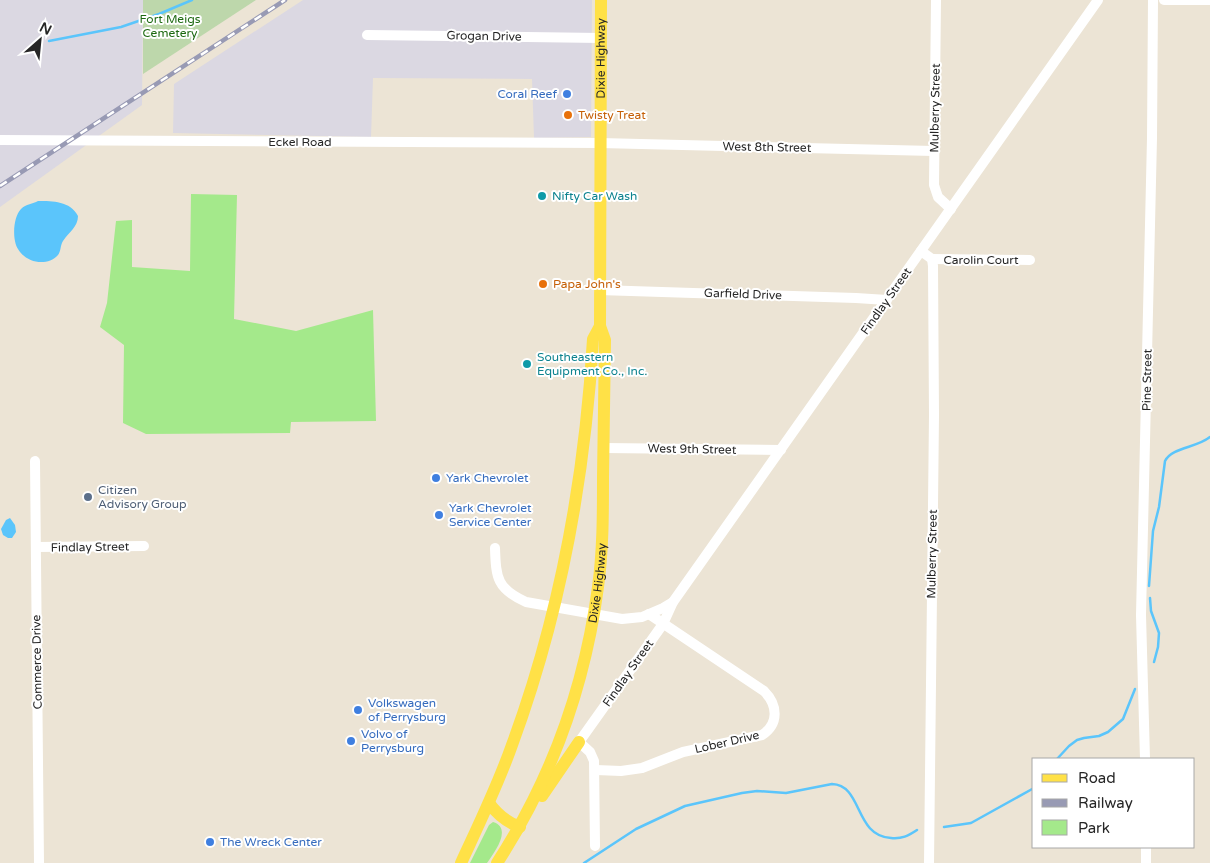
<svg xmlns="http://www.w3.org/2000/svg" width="1210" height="863" font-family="'Varela Round',sans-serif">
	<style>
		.industrial { fill: #dbd8e2 }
		.green { fill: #a4e98b }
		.cemetery { fill: #bdd7ab }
		.water { fill: #5bc5fb }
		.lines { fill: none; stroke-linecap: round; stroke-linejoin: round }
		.stream { stroke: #5bc5fb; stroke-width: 2.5 }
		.minor { stroke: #fff; stroke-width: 10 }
		.major { stroke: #ffe147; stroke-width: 12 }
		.rail-casing { stroke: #989ab4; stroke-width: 4.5 }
		.rail { stroke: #fff; stroke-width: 2.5; stroke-dasharray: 8; stroke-linecap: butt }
		.shop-dot { fill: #3f7fe0; stroke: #fff; stroke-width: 2 }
		.food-dot { fill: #e8710a; stroke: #fff; stroke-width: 2 }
		.culture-dot { fill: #0f9aa8; stroke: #fff; stroke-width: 2 }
		.service-dot { fill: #5c6f8a; stroke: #fff; stroke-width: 2 }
		.labels { text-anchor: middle; stroke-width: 4; stroke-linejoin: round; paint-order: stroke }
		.park-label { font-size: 12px; fill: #1d6911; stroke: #fff }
		.street-label { font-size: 12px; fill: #262626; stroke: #fff }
		.shop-label { font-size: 12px; fill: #366cbe; stroke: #fff; text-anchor: start }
		.food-label { font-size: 12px; fill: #c56008; stroke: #fff; text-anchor: start }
		.culture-label { font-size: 12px; fill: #0d838f; stroke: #fff; text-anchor: start }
		.service-label { font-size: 12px; fill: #4e5e75; stroke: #fff; text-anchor: start }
	</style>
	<rect width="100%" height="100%" fill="#ece4d5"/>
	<!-- industrial -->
	<g class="industrial">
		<path d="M0 0H143L142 105 0 207Z"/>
		<path d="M303 0H592L591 137 534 138 532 79 373 78 371 137 173 133 174 84Z"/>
	</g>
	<!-- green -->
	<g class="green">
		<path d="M191 194 237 195 234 319 296 331 373 310 376 421 291 422 290 433 146 434 123 423 124 345 100 327 107 303 116 221 132 220V267L190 271Z"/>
		<path d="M493 822C513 828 494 853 487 863H470L489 825Z"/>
	</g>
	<!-- cemetery -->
	<path class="cemetery" d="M143 0H256L143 74Z"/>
	<!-- water -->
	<g class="water">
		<path d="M38 201C53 201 70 201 78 216 78 227 69 232 63 241 60 246 61 251 58 255 47 267 26 263 18 249 12 240 13 217 21 209 26 204 33 204 38 201Z"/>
		<path d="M10 518 15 525 16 532 12 538H8L3 535 1 529 6 520Z"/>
	</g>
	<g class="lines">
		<!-- stream -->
		<g class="stream">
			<path d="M49 41 121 27 159 14 192 0"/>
			<path d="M1149 586 1153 531 1159 507 1165 461C1172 447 1197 448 1210 437"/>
			<path d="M1150 598 1151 611 1159 633 1158 647 1154 662"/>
			<path d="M1057 759 1069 746 1077 740 1084 738 1099 736 1108 732 1123 719 1135 689"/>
			<path d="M944 827 971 823 1034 788"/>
			<path d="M584 863 636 829 685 806 742 793 757 791 786 793 832 784C863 785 854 836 891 838 902 839 908 836 917 830"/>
		</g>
		<!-- minor -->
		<g class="minor">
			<path d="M936 0 934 185 938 197 951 209"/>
			<path d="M1164 0H1210"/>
			<path d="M367 35 601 38"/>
			<path d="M0 140 600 143 934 151"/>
			<path d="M921 251 932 259 933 266 934 415 929 863"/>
			<path d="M932 259 1030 260"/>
			<path d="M599 290 856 298 887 300"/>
			<path d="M604 448 781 450"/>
			<path d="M35 461 39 863"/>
			<path d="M36 547 144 546"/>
			<path d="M495 548C496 578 497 589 526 602L622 619 642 617 663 608 673 602"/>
			<path d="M1145 759 1141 615 1152 138 1153 0"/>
			<path d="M596 770 621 771 642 768 683 752 762 735C779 724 778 705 764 691L649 614"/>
			<path d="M595 846 594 761 590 752 579 742 663 624 673 602 1098 0"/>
			<path d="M1146 863V847"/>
		</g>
		<!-- major -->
		<g class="major">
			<path d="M542 796 579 742"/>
			<path d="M489 803C497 814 506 822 520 827"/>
			<path d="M461 863C479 824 498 785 512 745 561 612 585 479 593 339L600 326"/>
			<path id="s1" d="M497 863C551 780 585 685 598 587 603 551 603 514 603 477 604 431 604 386 605 340L600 326 601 0"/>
		</g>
		<defs>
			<path id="rail" d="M0 186 285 0"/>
		</defs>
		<!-- rail casing -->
		<use href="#rail" class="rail-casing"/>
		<!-- rail -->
		<use href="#rail" class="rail"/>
	</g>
	<!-- markers -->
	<g class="shop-dot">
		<circle cx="567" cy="94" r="5"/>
		<circle cx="436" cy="478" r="5"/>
		<circle cx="439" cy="515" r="5"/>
		<circle cx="358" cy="710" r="5"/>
		<circle cx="351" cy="741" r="5"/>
		<circle cx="210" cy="842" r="5"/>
	</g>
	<g class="food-dot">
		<circle cx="568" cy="115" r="5"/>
		<circle cx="543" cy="284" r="5"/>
	</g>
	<g class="culture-dot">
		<circle cx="542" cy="196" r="5"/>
		<circle cx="527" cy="364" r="5"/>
	</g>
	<circle class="service-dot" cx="88" cy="497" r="5"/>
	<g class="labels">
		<!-- park labels -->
		<g class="park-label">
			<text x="170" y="23">Fort Meigs<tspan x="170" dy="14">Cemetery</tspan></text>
		</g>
		<!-- street labels -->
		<g class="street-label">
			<text transform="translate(484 36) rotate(1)" y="4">Grogan Drive</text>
			<text dy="4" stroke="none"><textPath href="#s1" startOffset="826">Dixie Highway</textPath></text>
			<text transform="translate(935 108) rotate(-89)" y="4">Mulberry Street</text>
			<text x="300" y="146">Eckel Road</text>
			<text transform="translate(767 147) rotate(1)" y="4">West 8th Street</text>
			<text x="981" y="264">Carolin Court</text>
			<text transform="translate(743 294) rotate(2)" y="4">Garfield Drive</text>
			<text transform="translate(886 301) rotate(-55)" y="4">Findlay Street</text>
			<text transform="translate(1147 380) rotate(-89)" y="4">Pine Street</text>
			<text transform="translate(692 449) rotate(1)" y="4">West 9th Street</text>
			<text transform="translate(90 547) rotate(-1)" y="4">Findlay Street</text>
			<text transform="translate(932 554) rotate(-89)" y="4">Mulberry Street</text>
			<text dy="4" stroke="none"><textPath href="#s1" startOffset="300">Dixie Highway</textPath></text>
			<text transform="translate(37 662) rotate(-91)" y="4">Commerce Drive</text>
			<text transform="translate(628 673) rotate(-55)" y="4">Findlay Street</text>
			<text transform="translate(727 742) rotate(-13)" y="4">Lober Drive</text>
		</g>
		<!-- shop labels -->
		<g class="shop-label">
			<text x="557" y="98" text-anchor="end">Coral Reef</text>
			<text x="446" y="482">Yark Chevrolet</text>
			<text x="449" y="512">Yark Chevrolet<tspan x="449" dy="14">Service Center</tspan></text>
			<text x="368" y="707">Volkswagen<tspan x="368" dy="14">of Perrysburg</tspan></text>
			<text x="361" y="738">Volvo of<tspan x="361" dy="14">Perrysburg</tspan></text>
			<text x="220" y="846">The Wreck Center</text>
		</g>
		<!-- food labels -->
		<g class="food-label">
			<text x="578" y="119">Twisty Treat</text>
			<text x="553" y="288">Papa John's</text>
		</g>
		<!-- culture labels -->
		<g class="culture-label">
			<text x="552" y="200">Nifty Car Wash</text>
			<text x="537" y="361">Southeastern<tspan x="537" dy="14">Equipment Co., Inc.</tspan></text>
		</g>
		<!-- service labels -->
		<g class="service-label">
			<text x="98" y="494">Citizen<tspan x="98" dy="14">Advisory Group</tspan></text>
		</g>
	</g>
	<!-- legend -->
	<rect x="1032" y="758" width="162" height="90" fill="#ffffff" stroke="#a8a8a8"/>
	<rect x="1042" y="774" width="25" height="8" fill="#ffe147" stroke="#a8a8a8"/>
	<text x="1078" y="783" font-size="15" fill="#262626">Road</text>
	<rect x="1042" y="799" width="25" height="8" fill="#989ab4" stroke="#a8a8a8"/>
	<text x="1078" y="808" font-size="15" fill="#262626">Railway</text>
	<rect x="1042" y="820" width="25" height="15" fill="#a4e98b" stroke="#a8a8a8"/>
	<text x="1078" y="833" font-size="15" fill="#262626">Park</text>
	<!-- north arrow -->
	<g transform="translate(40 40) rotate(27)" stroke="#ffffff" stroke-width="4" paint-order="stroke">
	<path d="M0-4L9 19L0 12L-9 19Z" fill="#262626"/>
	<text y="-8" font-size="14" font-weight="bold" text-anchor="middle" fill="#262626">N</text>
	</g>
</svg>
